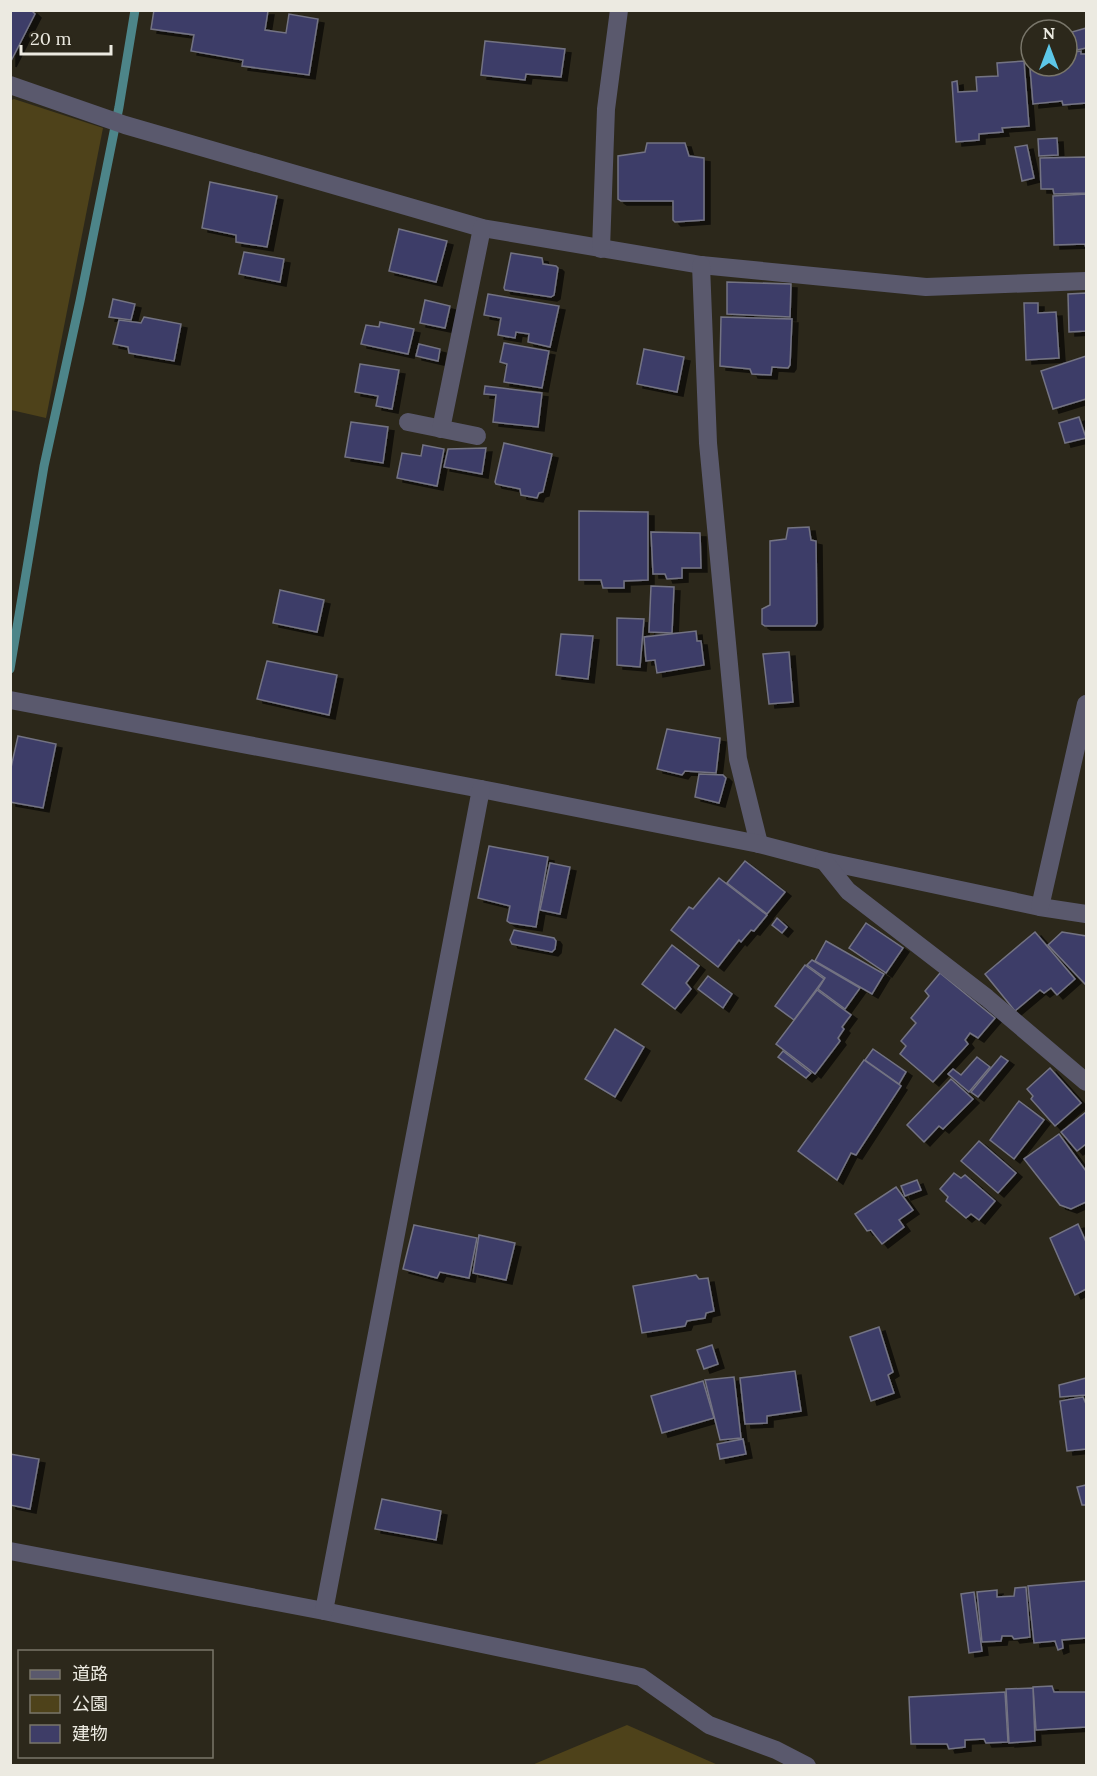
<svg xmlns="http://www.w3.org/2000/svg" width="1097" height="1776" font-family="Lora,'Noto Sans JP',serif">
	<style>
		.green { fill: #4e421a }
		.lines { fill: none; stroke-linecap: round; stroke-linejoin: round }
		.stream { stroke: #4d8589; stroke-width: 9 }
		.building { fill: #3e3d67; stroke: #737383; stroke-width: 1.5; filter: url(#shadow) }
		.minor { stroke: #5a596d; stroke-width: 18 }
	</style>
	<defs>
		<filter id="shadow"><feDropShadow dx="6" dy="4" stdDeviation="0" flood-color="#0009"/></filter>
	</defs>
	<rect width="100%" height="100%" fill="#2c281b"/>
	<!-- green -->
	<g class="green">
		<path d="M14 99 103 128 46 418 11 410 10 101Z"/>
		<path d="M627 1725 718 1765H532Z"/>
	</g>
	<g class="lines">
		<!-- stream -->
		<path class="stream" d="M10 669 44 466 80 301 119 107 135 10"/>
	</g>
	<!-- building -->
	<g class="building">
		<path d="M10 10H31L35 14 10 63Z"/>
		<path d="M154 10 268 11 265 30 286 33 289 14 318 19 309 75 242 66 243 60 191 51 194 35 151 29Z"/>
		<path d="M1086 28V48L1077 50 1072 32Z"/>
		<path d="M485 41 565 49 561 77 526 74 525 80 481 75Z"/>
		<path d="M1081 51V54H1086V103L1063 105 1062 101 1033 104 1029 56H1031V66H1067V53Z"/>
		<path d="M1024 61 1029 126 1002 128 1003 132 979 134V140L956 142 952 82 957 81 958 92 977 91 976 77 998 76 997 63Z"/>
		<path d="M1057 138 1058 155 1039 156 1038 139Z"/>
		<path d="M647 143H685L689 156 704 158V220L675 222 673 220V201H621L618 199V156L645 152Z"/>
		<path d="M1027 145 1034 178 1022 181 1015 147Z"/>
		<path d="M1086 157V193L1054 194 1053 189H1041L1040 158Z"/>
		<path d="M210 182 277 196 267 247 236 242V235L202 228Z"/>
		<path d="M1086 194V248L1085 244 1054 245 1053 196Z"/>
		<path d="M399 229 447 241 436 282 389 271Z"/>
		<path d="M244 252 284 259 280 282 239 274Z"/>
		<path d="M511 253 542 258 543 264 556 266 558 268 554 295 551 297 505 290 504 288Z"/>
		<path d="M727 282 791 284 790 317 727 314Z"/>
		<path d="M1086 293V331L1069 332 1068 294Z"/>
		<path d="M488 294 559 306 550 347 528 342 529 334 516 332 515 338 498 335 501 318 484 315Z"/>
		<path d="M113 299 135 304 131 320 109 317Z"/>
		<path d="M425 300 450 306 445 328 420 323Z"/>
		<path d="M1024 303H1038V313L1056 312 1059 358 1026 360Z"/>
		<path d="M144 317 181 324 174 361 129 353 128 347 113 344 119 320 141 323Z"/>
		<path d="M721 317 792 319 790 365 788 368 772 367 771 375 752 374 750 369 720 366Z"/>
		<path d="M380 322 414 329 408 354 361 344 366 325 379 327Z"/>
		<path d="M504 343 549 351 542 388 504 382 507 364 500 362Z"/>
		<path d="M419 344 440 349 438 361 416 356Z"/>
		<path d="M644 349 684 357 677 392 637 384Z"/>
		<path d="M1086 356V399L1053 409 1041 371Z"/>
		<path d="M360 364 399 370 392 409 376 406 378 396 355 392Z"/>
		<path d="M485 386 542 393 538 427 493 422 496 395 484 394Z"/>
		<path d="M1079 417 1086 438 1065 443 1059 423Z"/>
		<path d="M351 422 388 427 383 463 345 457Z"/>
		<path d="M504 443 552 454 543 492 539 493 537 498 521 495 520 489 496 484 495 482Z"/>
		<path d="M423 445 444 449 437 486 397 478 402 453 421 456Z"/>
		<path d="M486 448 482 474 444 467 448 449Z"/>
		<path d="M579 511 648 512V580L624 581V588H603L601 580H579Z"/>
		<path d="M809 527 811 540 816 541 817 623 815 626H765L762 624V609L770 605V541L786 539 788 528Z"/>
		<path d="M651 532 700 533 701 568H682V578L667 579 665 574H653Z"/>
		<path d="M651 586 674 587 672 633 649 632Z"/>
		<path d="M280 590 324 600 317 632 273 623Z"/>
		<path d="M617 618 644 619 640 667 617 665Z"/>
		<path d="M696 631 697 641H701L704 665 657 673 655 660 646 661 644 637Z"/>
		<path d="M561 634 593 636 588 679 556 675Z"/>
		<path d="M789 652 793 702 769 704 763 654Z"/>
		<path d="M267 661 337 675 329 715 257 699Z"/>
		<path d="M667 729 720 738 716 773 685 771 682 775 657 769Z"/>
		<path d="M18 736 56 744 43 808 10 802V772Z"/>
		<path d="M699 774 723 775 726 778 719 803 695 797Z"/>
		<path d="M489 846 548 857 536 927 510 923 507 921 510 906 478 898Z"/>
		<path d="M745 861 785 892 767 914 727 883Z"/>
		<path d="M550 863 570 867 560 914 540 910Z"/>
		<path d="M719 878 767 915 754 931 751 930 741 942 739 940 718 967 671 930 689 907 693 909Z"/>
		<path d="M777 918 787 927 782 933 772 925Z"/>
		<path d="M866 923 903 948 886 973 849 948Z"/>
		<path d="M514 930 554 938 556 941 555 949 552 952 512 944 510 940Z"/>
		<path d="M1035 932 1075 979 1057 995 1051 988 1044 993 1040 990 1015 1011 985 974Z"/>
		<path d="M1062 932 1086 936V985L1048 945Z"/>
		<path d="M826 941 884 974 872 994 815 961Z"/>
		<path d="M672 945 699 966 686 983 691 989 675 1009 642 984Z"/>
		<path d="M812 960 860 988 845 1009 818 989 825 978 807 965Z"/>
		<path d="M805 965 824 979 794 1020 775 1006Z"/>
		<path d="M940 973 995 1018 978 1038 970 1033 965 1040 968 1044 933 1082 900 1054 906 1046 901 1041 916 1023 911 1018 929 996 925 991Z"/>
		<path d="M708 976 732 994 723 1008 698 989Z"/>
		<path d="M817 990 851 1015 842 1027 844 1029 838 1038 840 1041 815 1074 776 1044Z"/>
		<path d="M615 1029 644 1047 615 1097 585 1079Z"/>
		<path d="M873 1049 906 1072 899 1084 865 1060Z"/>
		<path d="M783 1051 811 1073 806 1078 778 1057Z"/>
		<path d="M1001 1056 1008 1061 978 1097 971 1092Z"/>
		<path d="M977 1057 990 1067 969 1092 948 1074 953 1069 961 1075Z"/>
		<path d="M864 1060 901 1086 856 1155 851 1153 837 1180 798 1151Z"/>
		<path d="M1050 1068 1081 1103 1055 1126 1031 1099 1033 1096 1027 1089Z"/>
		<path d="M951 1079 973 1099 943 1129 939 1126 924 1142 907 1125Z"/>
		<path d="M1019 1101 1044 1120 1014 1159 990 1140Z"/>
		<path d="M1086 1112V1144L1077 1151 1061 1132Z"/>
		<path d="M1059 1134 1086 1171V1202L1071 1209 1060 1205 1024 1159Z"/>
		<path d="M979 1141 1016 1173 998 1193 961 1161Z"/>
		<path d="M954 1173 961 1178 965 1175 995 1201 979 1220 971 1214 966 1218 946 1201 948 1197 940 1189Z"/>
		<path d="M917 1180 921 1190 905 1196 901 1186Z"/>
		<path d="M896 1187 913 1210 899 1220 904 1227 882 1244 871 1230 867 1231 855 1214Z"/>
		<path d="M1078 1224 1086 1242V1289L1075 1295 1050 1238Z"/>
		<path d="M414 1225 477 1238 469 1278 440 1272 437 1278 403 1269Z"/>
		<path d="M479 1235 515 1243 506 1280 473 1273Z"/>
		<path d="M696 1275 699 1279 708 1278 714 1311 706 1313 705 1318 687 1321 685 1326 642 1333 633 1286Z"/>
		<path d="M879 1327 893 1372 888 1375 894 1393 871 1401 850 1337Z"/>
		<path d="M712 1345 718 1364 704 1369 697 1350Z"/>
		<path d="M795 1371 801 1411 767 1416V1423L745 1424 740 1378Z"/>
		<path d="M734 1377 741 1438 720 1440 705 1380Z"/>
		<path d="M1086 1378V1395L1060 1397 1059 1385Z"/>
		<path d="M703 1381 714 1418 662 1433 651 1396Z"/>
		<path d="M1083 1397 1086 1404V1449L1067 1451 1060 1401Z"/>
		<path d="M743 1439 746 1454 720 1459 717 1444Z"/>
		<path d="M10 1454 39 1459 30 1509 10 1505Z"/>
		<path d="M1086 1485V1505H1082L1077 1487Z"/>
		<path d="M382 1499 441 1511 436 1540 375 1529Z"/>
		<path d="M1086 1581V1638L1062 1640 1063 1648 1058 1650 1055 1641 1034 1643 1028 1586Z"/>
		<path d="M1026 1587 1030 1637 1014 1639 1012 1636H1002L1001 1641 982 1642 977 1592 997 1590V1597L1014 1596 1015 1588Z"/>
		<path d="M974 1592 982 1651 969 1653 961 1594Z"/>
		<path d="M1052 1686 1054 1692H1086V1727L1036 1730 1033 1687Z"/>
		<path d="M1033 1688 1035 1741 1009 1743 1006 1689Z"/>
		<path d="M1005 1692 1008 1742 986 1743 984 1739 965 1740V1747L949 1749 947 1744H911L909 1697Z"/>
	</g>
	<g class="lines">
		<!-- minor -->
		<g class="minor">
			<path d="M10 85 125 125 482 228 701 265 926 287 1086 281"/>
			<path d="M601 249 606 109 619 10"/>
			<path d="M701 265 708 443 738 759 759 844"/>
			<path d="M408 422 477 436"/>
			<path d="M441 429 482 228"/>
			<path d="M10 700 481 789 759 844 824 861 1040 907 1086 914"/>
			<path d="M824 861 848 891 987 998 1086 1082"/>
			<path d="M1040 907 1086 704"/>
			<path d="M10 1551 324 1611 641 1677 709 1725 776 1750 807 1766"/>
			<path d="M324 1611 481 789"/>
		</g>
	</g>
	<!-- border -->
	<rect width="1097" height="1776" fill="none" stroke="#eceae1" stroke-width="24"/>
	<!-- legend -->
	<rect x="18" y="1650" width="195" height="108" fill="#2c281b" stroke="#79766a" stroke-width="1.5"/>
	<rect x="30" y="1670" width="30" height="9" fill="#5a596d" stroke="#79766a" stroke-width="1.5"/>
	<text x="72" y="1680" font-size="18" fill="#eceae1">道路</text>
	<rect x="30" y="1695" width="30" height="18" fill="#4e421a" stroke="#79766a" stroke-width="1.5"/>
	<text x="72" y="1710" font-size="18" fill="#eceae1">公園</text>
	<rect x="30" y="1725" width="30" height="18" fill="#3e3d67" stroke="#79766a" stroke-width="1.5"/>
	<text x="72" y="1740" font-size="18" fill="#eceae1">建物</text>
	<!-- north arrow -->
	<g transform="translate(1049 48)"><circle r="28" fill="#2c281b" stroke="#79766a" stroke-width="1.5"/>
	<path d="M0-4.5L10 22L0 15L-10 22Z" fill="#5dc7e8"/>
	<text y="-9" font-size="16" font-weight="bold" text-anchor="middle" fill="#eceae1">N</text>
	</g>
	<!-- scale -->
	<path d="M21 45v9h90v-9" fill="none" stroke="#eceae1" stroke-width="3"/>
	<text x="30" y="45" font-size="18" fill="#eceae1" stroke="#2c281b" stroke-width="4.5" paint-order="stroke">20 m</text>
</svg>
